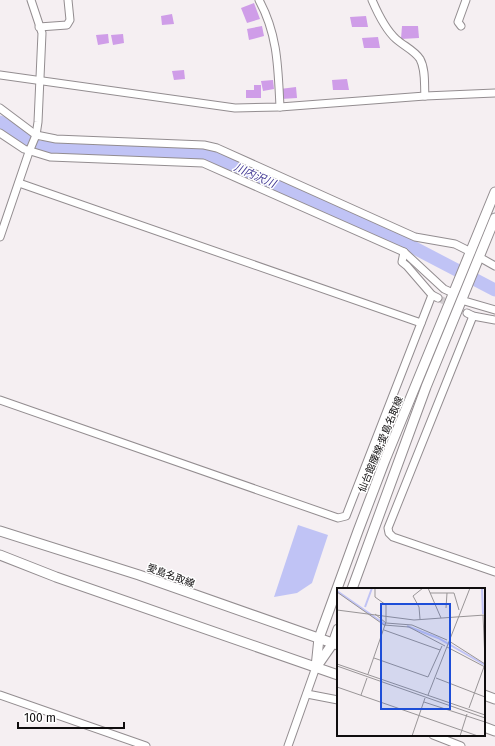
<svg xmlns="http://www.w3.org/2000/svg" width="495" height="746" font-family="'Fira Sans','Noto Sans JP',sans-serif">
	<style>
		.water { fill: #c0c3f5 }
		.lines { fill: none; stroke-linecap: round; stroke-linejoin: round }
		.river { stroke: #c0c3f5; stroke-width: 13 }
		.building { fill: #cf9de8 }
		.minor-tunnel { stroke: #d2cdd0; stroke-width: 7; stroke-dasharray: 7 3.5; stroke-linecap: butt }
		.minor-casing { stroke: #938d90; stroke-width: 9 }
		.major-casing { stroke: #938d90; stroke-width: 11 }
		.minor { stroke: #fff; stroke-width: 7 }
		.major { stroke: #fff; stroke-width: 9 }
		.labels { text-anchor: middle; stroke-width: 3; stroke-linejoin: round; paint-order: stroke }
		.street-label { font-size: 10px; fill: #0f0d0e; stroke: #fff }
		.water-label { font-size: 11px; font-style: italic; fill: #3f3693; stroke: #fff }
		.inset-river { fill: none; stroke: #c0c3f5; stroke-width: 2 }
		.inset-road { fill: none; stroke: #999597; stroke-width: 1 }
		.view { fill: #1d4ed8; fill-opacity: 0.15; stroke: #1d4ed8; stroke-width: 2 }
		.inset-edge { fill: none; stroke: #0f0d0e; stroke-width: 2 }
	</style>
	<rect width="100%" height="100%" fill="#f5eff2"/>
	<!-- water -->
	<path class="water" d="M298 525 328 535 312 583 297 593 274 597Z"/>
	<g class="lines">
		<!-- river -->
		<path class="river" d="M0 122 38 147 63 149 118 150 213 156 403 242 495 290"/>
	</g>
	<!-- building -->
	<g class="building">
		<path d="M254 3 260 19 247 23 241 8Z"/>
		<path d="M172 14 174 24 162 25 161 16Z"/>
		<path d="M366 16 368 27H352L350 17Z"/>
		<path d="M262 26 264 36 249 40 247 29Z"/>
		<path d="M402 26H418L419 38 401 39Z"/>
		<path d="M108 34 109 43 98 45 96 35Z"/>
		<path d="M123 34 124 43 113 45 111 35Z"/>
		<path d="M378 37 380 48H364L362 38Z"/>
		<path d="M184 70 185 79 174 80 172 71Z"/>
		<path d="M347 79 349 90H333L332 80Z"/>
		<path d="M273 80 274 89 263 91 261 81Z"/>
		<path d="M254 85H261V98H246V90H254Z"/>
		<path d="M296 87 297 98 281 99 280 89Z"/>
	</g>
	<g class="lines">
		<!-- minor-tunnel -->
		<path class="minor-tunnel" d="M438 298 467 313"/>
		<defs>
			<g id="minor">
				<path d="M259 0C278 35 278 68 280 107"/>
				<path d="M372 0C378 14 385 29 396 39 404 46 415 51 420 59 426 70 424 85 425 96"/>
				<path d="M461 26 458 22 466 0"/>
				<path d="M39 27 67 25 70 20 68 0"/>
				<path d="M0 75 235 108 280 107 425 96 495 93"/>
				<path d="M0 108 36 135 56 139 204 145 217 148 415 237 455 244 471 252"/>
				<path d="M0 133 24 149 50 157 203 163 404 252 444 289 453 293"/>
				<path d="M19 183 421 323"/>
				<path d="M0 237 29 152 36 135 38 122 42 33 31 0"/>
				<path d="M404 252 402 262 407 266 432 295 438 298"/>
				<path d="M479 257 495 266"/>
				<path d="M461 300 495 310"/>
				<path d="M467 313 473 316 495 320"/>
				<path d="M473 316 388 528 389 533 393 537 495 572"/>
				<path d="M0 400 338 518 346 516 432 295"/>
				<path d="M307 694 338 700"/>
				<path d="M0 695 146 746"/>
				<path d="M433 735 461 746"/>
				<path d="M288 746 316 667"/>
			</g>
			<g id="major">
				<path d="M0 531 139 575 338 645"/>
				<path d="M0 555 56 577 338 675"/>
				<path d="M352 589 426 387 495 218"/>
				<path d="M317 666 333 643 338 629"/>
				<path d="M316 667 319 638 358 531 385 460 495 192"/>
				<path d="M484 695 495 699"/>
				<path d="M484 727 495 731"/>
			</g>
		</defs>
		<!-- minor casing -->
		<use href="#minor" class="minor-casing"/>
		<!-- major casing -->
		<use href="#major" class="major-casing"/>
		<!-- minor -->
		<use href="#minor" class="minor"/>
		<!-- major -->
		<use href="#major" class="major"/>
	</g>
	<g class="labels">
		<!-- street labels -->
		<g class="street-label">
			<text transform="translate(380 444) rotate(-68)" y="4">仙台館腰線;愛島名取線</text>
			<text transform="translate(171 575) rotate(20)" y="4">愛島名取線</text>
		</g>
		<!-- water labels -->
		<g class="water-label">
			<text transform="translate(255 175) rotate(24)" y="4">川内沢川</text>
		</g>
	</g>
	<!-- overview -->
	<g transform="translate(337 588)">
		<rect width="148" height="148" fill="#f5eff2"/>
		<path class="inset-river" d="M145 0 146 26M0 3 49 37M28 19 35 0M70 38 101 50 148 77"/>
		<path class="inset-road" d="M91 0 104 30M0 4 47 37 72 39 108 58M93 5H117L122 22M109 20 110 5M0 22 77 32 119 29M38 26 49 35 75 37 110 52M146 27 148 72M119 29 148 27M83 31 82 19 76 8 86 0M47 42 103 62M112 53 148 76M110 59 148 79M37 70 91 89 105 58M0 76 148 127M0 78 148 130M31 86 49 34V17L38 9V0M99 90 148 109M0 99 141 148M24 107 30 90M91 107 133 0M87 114 148 134M132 120 148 76M75 148 88 110M123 148 130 126"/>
		<path class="view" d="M44 16H113V121H44Z"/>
		<rect width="148" height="148" class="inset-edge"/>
	</g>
	<!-- scale -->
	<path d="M18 722v6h106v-6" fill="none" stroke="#0f0d0e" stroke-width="2"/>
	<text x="24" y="722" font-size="12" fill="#0f0d0e" stroke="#ffffff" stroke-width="3" paint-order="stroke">100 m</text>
</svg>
